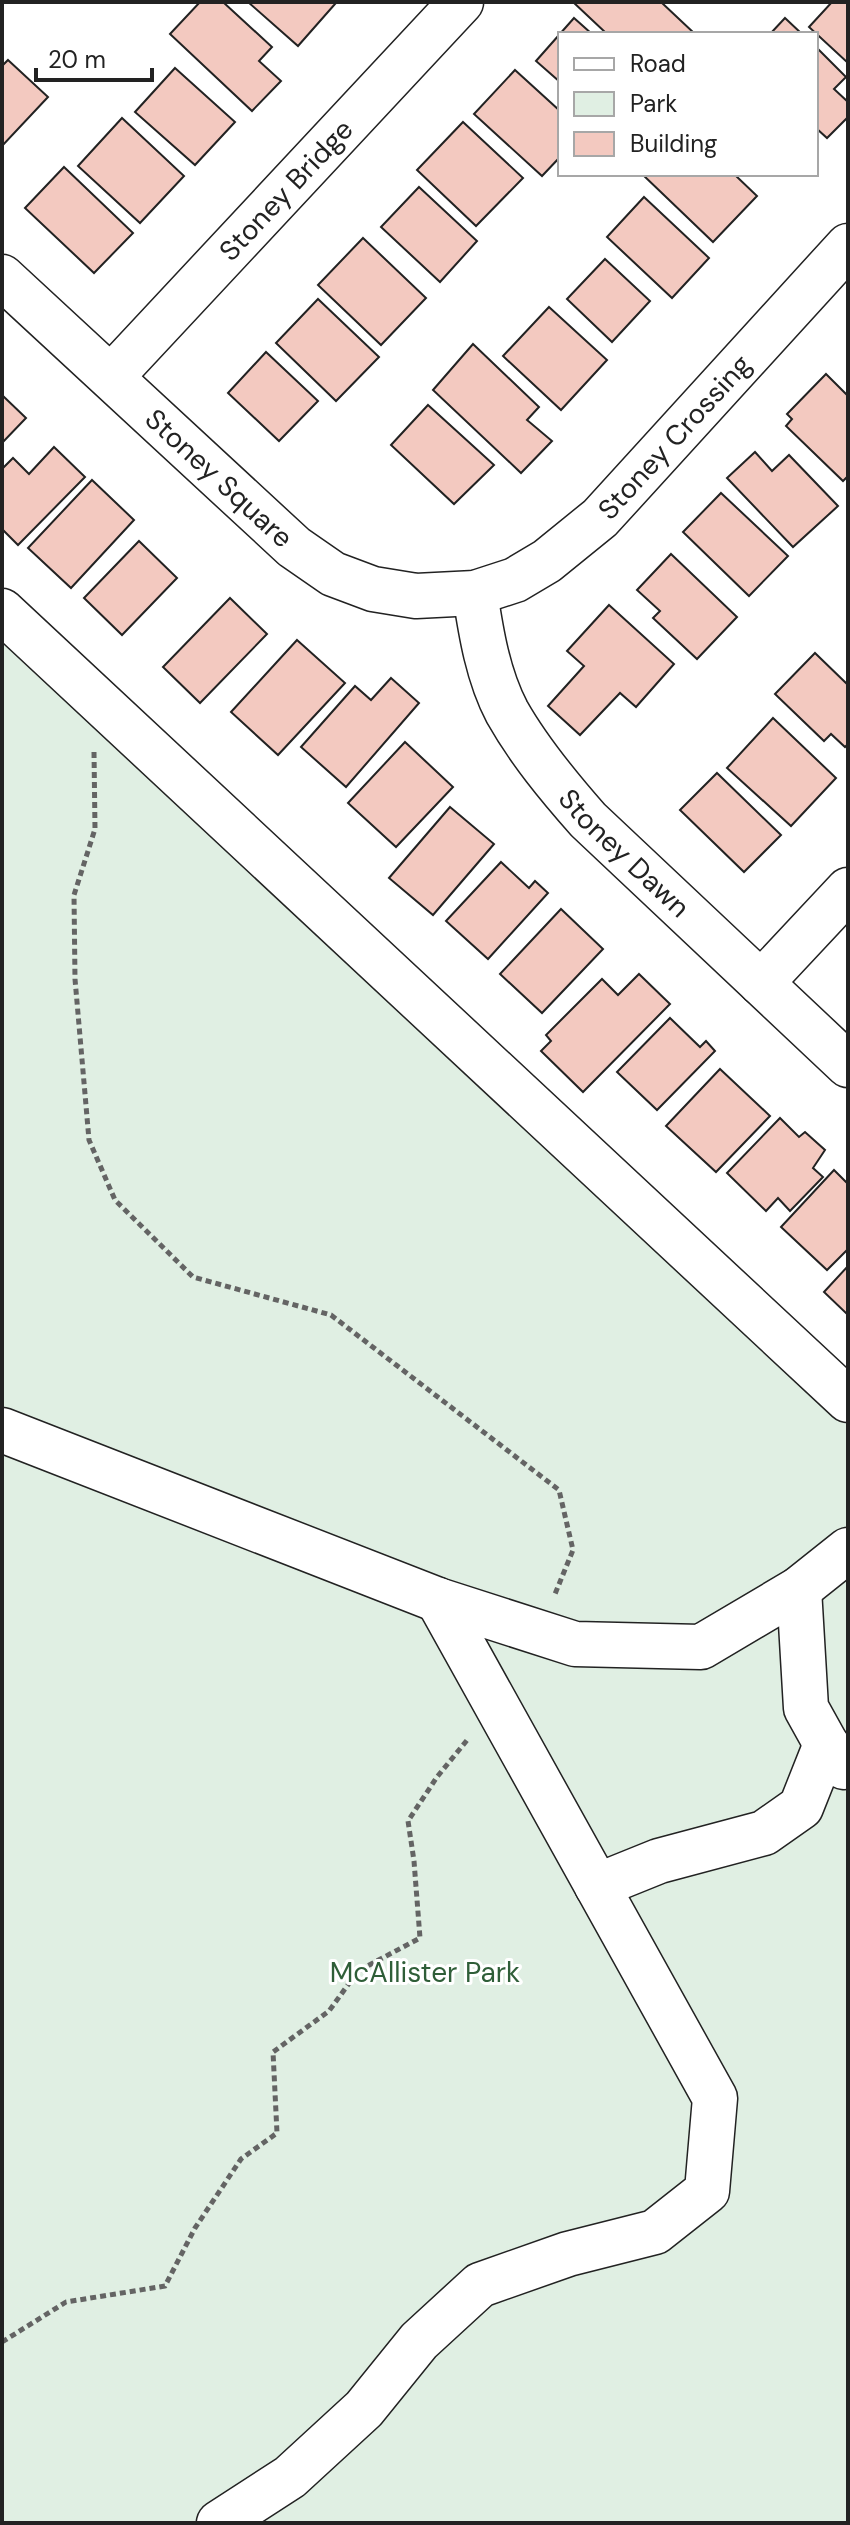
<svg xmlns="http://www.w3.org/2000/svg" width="850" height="2525" font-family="'DM Sans',sans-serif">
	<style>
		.green { fill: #e0efe3; stroke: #6f6f6f; stroke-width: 2 }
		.building { fill: #f3c9c0; stroke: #222; stroke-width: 2 }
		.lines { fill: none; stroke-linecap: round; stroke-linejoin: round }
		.minor-casing { stroke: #222; stroke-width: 47 }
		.path { stroke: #646464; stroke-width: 5; stroke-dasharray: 6 4; stroke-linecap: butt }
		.minor { stroke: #fff; stroke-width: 44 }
		.labels { text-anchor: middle; stroke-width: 6; stroke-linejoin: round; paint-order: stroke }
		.street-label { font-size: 28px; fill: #222; stroke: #fff }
		.park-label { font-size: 28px; fill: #2f5e38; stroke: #fff }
	</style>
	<rect width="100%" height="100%" fill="#fff"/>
	<!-- green -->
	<path class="green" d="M2 628 848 1421V2523H2Z"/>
	<!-- building -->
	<g class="building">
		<path d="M200 2H223L272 47 259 61 281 81 252 111 170 34Z"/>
		<path d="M248 2H333L335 4 298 46Z"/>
		<path d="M573 2H661L695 34H607Z"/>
		<path d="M832 2H848V63L809 27Z"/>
		<path d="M574 18 592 34H560V82L536 61Z"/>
		<path d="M785 18 802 34H770Z"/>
		<path d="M816 47 846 77 834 89 848 102V117L827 138 816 128Z"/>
		<path d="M8 60 48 97 2 146V66Z"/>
		<path d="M175 68 235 122 195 165 135 112Z"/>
		<path d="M515 70 560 111V157L542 176 474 114Z"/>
		<path d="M122 118 184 176 140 223 78 166Z"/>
		<path d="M463 122 523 178 476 226 417 170Z"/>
		<path d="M64 167 133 233 94 273 25 208Z"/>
		<path d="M642 174H734L757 196 713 242Z"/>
		<path d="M419 187 477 241 440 282 381 227Z"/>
		<path d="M644 197 709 258 672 298 607 237Z"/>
		<path d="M363 238 426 298 381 345 318 285Z"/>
		<path d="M605 259 650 301 612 342 567 299Z"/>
		<path d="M318 299 379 357 336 401 276 343Z"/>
		<path d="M549 307 607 360 561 410 503 356Z"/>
		<path d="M473 344 539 407 527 420 552 441 521 473 433 390Z"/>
		<path d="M266 352 318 401 279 441 228 393Z"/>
		<path d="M826 374 848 396V476L843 481 786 426 792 419 787 414Z"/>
		<path d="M2 395 26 418 2 443Z"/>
		<path d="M428 405 494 465 454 504 391 445Z"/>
		<path d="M54 447 85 477 18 545 2 529V469L13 458 29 474Z"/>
		<path d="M755 452 772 471 789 455 838 506 793 547 727 478Z"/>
		<path d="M92 480 134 520 71 588 28 548Z"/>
		<path d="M721 493 788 556 749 596 683 532Z"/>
		<path d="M139 541 177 578 122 635 84 598Z"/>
		<path d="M671 554 737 617 697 659 653 618 660 611 637 590Z"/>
		<path d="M230 598 267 634 200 703 163 667Z"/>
		<path d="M609 605 674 664 636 707 620 693 580 735 548 706 584 666 567 651Z"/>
		<path d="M297 640 345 683 278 755 231 712Z"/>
		<path d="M815 653 848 685V744L845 747 831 734 824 741 775 694Z"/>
		<path d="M391 678 419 703 346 787 301 747 355 686 371 700Z"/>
		<path d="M773 718 836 778 791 826 727 768Z"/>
		<path d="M405 742 453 787 396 847 348 803Z"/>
		<path d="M717 773 781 835 744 872 680 810Z"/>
		<path d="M450 807 494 844 433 915 389 878Z"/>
		<path d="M501 862 529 888 535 881 548 893 488 959 446 921Z"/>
		<path d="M561 909 603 949 542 1013 500 974Z"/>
		<path d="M639 974 670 1004 583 1092 541 1051 551 1041 546 1035 602 979 618 995Z"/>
		<path d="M670 1018 700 1047 706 1041 715 1051 657 1110 617 1072Z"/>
		<path d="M720 1069 770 1116 716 1172 666 1126Z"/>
		<path d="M780 1118 799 1137 805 1132 825 1150 813 1168 823 1177 790 1211 778 1198 766 1211 727 1173Z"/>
		<path d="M834 1170 848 1184V1249L827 1270 781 1227Z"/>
		<path d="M848 1266V1315L824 1292Z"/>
	</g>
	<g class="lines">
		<defs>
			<g id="minor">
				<path id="s1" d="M2 277 294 547 333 574 373 589 416 596 475 593 515 580 547 561 600 518 848 246"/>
				<path id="s2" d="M111 377 461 2"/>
				<path id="s3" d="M475 593C481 633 488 676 507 712 529 751 558 786 588 820L848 1065"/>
				<path d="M2 611 848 1400"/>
				<path d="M761 983 848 890"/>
				<path d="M2 1430 438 1600 575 1644 701 1647 799 1589 848 1550"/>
				<path d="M799 1589 806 1708 826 1744 844 1767"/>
				<path d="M597 1886 659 1861 764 1833 801 1807 826 1744"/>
				<path d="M219 2523 290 2477 364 2409 419 2341 480 2285 568 2254 655 2232 707 2191 715 2098 438 1600"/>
			</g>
		</defs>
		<!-- minor casing -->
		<use href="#minor" class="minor-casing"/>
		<!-- path -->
		<g class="path">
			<path d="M94 752 95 829 74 895 75 979 89 1140 115 1200 193 1277 331 1315 559 1490 573 1550 555 1594"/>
			<path d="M2 2342 66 2302 165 2286 195 2228 241 2159 277 2133 273 2052 329 2011 358 1971 420 1938 414 1861 408 1821 437 1777 468 1739"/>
		</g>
		<!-- minor -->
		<use href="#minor" class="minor"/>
	</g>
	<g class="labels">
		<!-- street labels -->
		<g class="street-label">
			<text dy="10" stroke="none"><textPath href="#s2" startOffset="256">Stoney Bridge</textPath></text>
			<text dy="10" stroke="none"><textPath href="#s1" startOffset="848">Stoney Crossing</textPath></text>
			<text dy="10" stroke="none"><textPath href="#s1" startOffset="296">Stoney Square</textPath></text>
			<text dy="10" stroke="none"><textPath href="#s3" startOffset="308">Stoney Dawn</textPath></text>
		</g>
		<!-- park labels -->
		<g class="park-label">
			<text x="425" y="1982">McAllister Park</text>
		</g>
	</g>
	<!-- border -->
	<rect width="850" height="2525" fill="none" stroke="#222222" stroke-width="8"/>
	<!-- legend -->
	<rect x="558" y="32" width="260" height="144" fill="#ffffff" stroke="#a7a7a7" stroke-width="2"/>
	<rect x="574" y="58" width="40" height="12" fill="#ffffff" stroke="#a7a7a7" stroke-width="2"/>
	<text x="630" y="72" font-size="24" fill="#222222">Road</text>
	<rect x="574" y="92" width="40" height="24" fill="#e0efe3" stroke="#a7a7a7" stroke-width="2"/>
	<text x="630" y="112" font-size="24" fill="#222222">Park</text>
	<rect x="574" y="132" width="40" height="24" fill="#f3c9c0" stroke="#a7a7a7" stroke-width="2"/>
	<text x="630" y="152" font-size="24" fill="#222222">Building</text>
	<!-- scale -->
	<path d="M36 68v12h116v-12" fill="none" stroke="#222222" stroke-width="4"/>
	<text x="48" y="68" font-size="24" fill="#222222" stroke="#ffffff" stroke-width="6" paint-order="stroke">20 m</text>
</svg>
